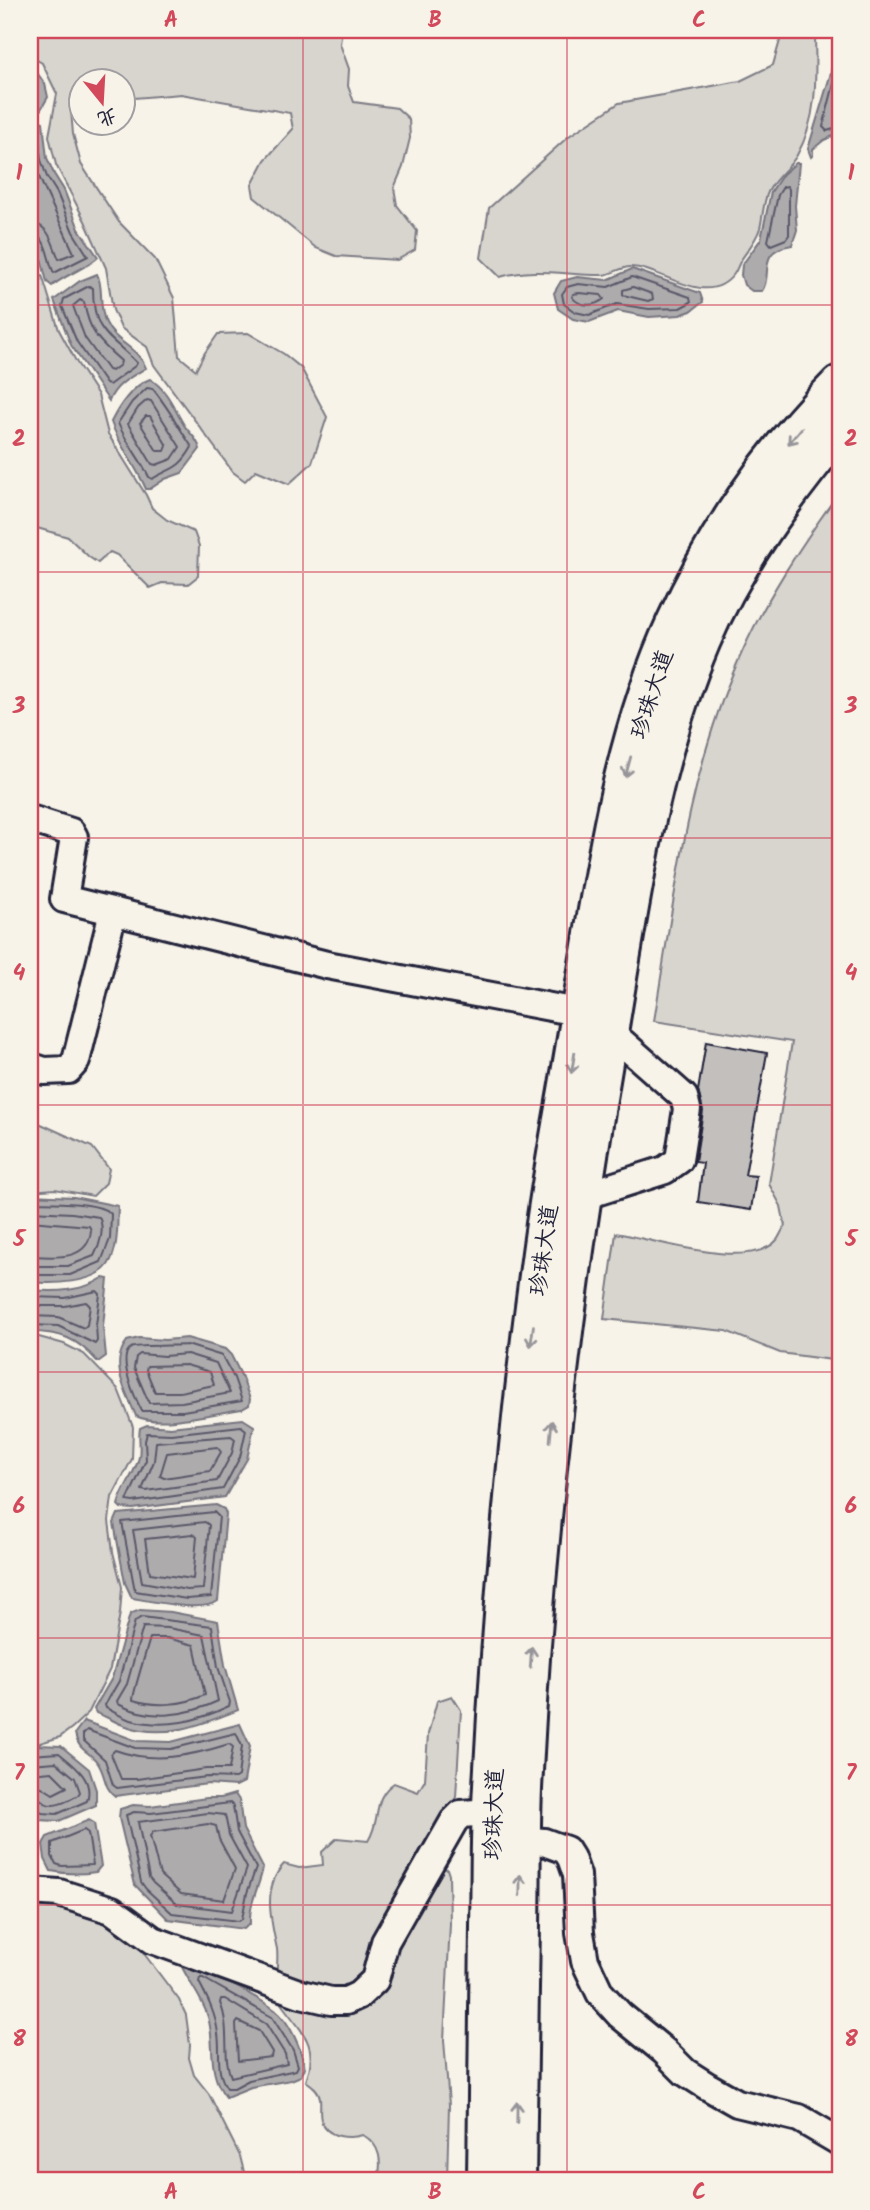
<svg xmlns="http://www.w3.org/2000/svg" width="870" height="2210" font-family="Kalam,'LXGW WenKai TC',sans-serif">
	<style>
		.green { fill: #d8d5cf; stroke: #7d7c85; stroke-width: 2 }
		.water { fill: #aeabad; stroke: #76747f; stroke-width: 2 }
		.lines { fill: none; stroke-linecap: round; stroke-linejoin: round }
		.shore { stroke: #5a5969; stroke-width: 2 }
		.building { fill: #c2bfbd; stroke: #22223b; stroke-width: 2 }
		.minor-casing { stroke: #22223b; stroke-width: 32 }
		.highway-casing { stroke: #22223b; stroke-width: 44 }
		.minor { stroke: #f7f3e8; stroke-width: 26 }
		.highway { stroke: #f7f3e8; stroke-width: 38 }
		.oneway { stroke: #97959a }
		.grid { fill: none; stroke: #d1495b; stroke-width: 2; stroke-opacity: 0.55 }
		.labels { text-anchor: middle; stroke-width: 7; stroke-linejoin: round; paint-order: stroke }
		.street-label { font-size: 23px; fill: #22223b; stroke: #f7f3e8 }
		.neatline { fill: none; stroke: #d1495b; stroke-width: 2.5 }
		.grid-label { font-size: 23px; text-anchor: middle; font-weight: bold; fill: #d1495b }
	</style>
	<rect width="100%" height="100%" fill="#f7f3e8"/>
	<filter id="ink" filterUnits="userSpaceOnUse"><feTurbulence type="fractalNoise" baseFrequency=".0143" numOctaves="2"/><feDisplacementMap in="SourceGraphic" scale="14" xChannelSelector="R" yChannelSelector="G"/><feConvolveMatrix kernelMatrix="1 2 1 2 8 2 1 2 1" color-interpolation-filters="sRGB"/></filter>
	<g filter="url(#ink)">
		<!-- green -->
		<g class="green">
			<path d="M30 30H342L340 44 349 69 348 86 354 102 397 108 409 119 410 138 403 167 394 188 397 205 417 231 415 250 397 260 336 256 316 248 254 197 252 185 265 160 293 129 290 113 181 94 123 99 122 80H80V107L71 110 73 134 81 164 119 222 155 259 174 298 179 356 196 370 204 354 218 334 248 333 284 354 301 368 327 417 312 463 289 484 256 470 245 481 233 472 154 365 147 347 121 328 113 310 106 268 85 221 56 165 49 136 57 94 42 63 30 56Z"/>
			<path d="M783 30H817L815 36C816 77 818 118 797 155 789 169 776 176 768 192 763 203 763 216 760 228 756 241 748 249 741 260 738 265 737 270 734 274 707 310 662 267 630 267 620 267 611 276 600 275 566 275 533 267 500 277L481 258 489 208 569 136 619 103 740 81 773 65Z"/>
			<path d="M30 252 43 278 59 330 77 363 98 395 108 434 146 495 152 508 167 520 194 532 199 546 198 576 188 584 162 583 150 588 117 555 110 552 98 563 89 557 68 537 30 526Z"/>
			<path d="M840 491V1361L780 1353 726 1331 604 1319 616 1233C653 1239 750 1272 777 1240 780 1236 782 1230 785 1226L781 1206 769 1184 792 1042 654 1021C674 900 688 773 739 659 765 599 802 544 840 491Z"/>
			<path d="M30 1119 92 1147 109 1169 106 1183 93 1196 55 1189 30 1191Z"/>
			<path d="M30 1337H39L64 1344 84 1354 118 1389 133 1427 132 1459 112 1497 109 1521 113 1552 122 1587 120 1613 110 1669 89 1712 73 1727 60 1737 30 1746Z"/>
			<path d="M452 1696 461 1710 456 1797 361 1981 342 1995 276 1977C277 1968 278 1958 277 1949 271 1921 262 1887 284 1864L299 1868 323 1865 322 1852 337 1838 368 1841C382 1819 371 1799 394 1783L418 1792 425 1780 428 1734 437 1701Z"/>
			<path d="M440 1868 447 1869 449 1875 450 1924 444 2040 449 2105 447 2180H378C382 2162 381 2145 363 2135 349 2139 326 2138 321 2120 319 2112 321 2105 320 2098 319 2090 312 2085 306 2081 320 2042 300 2031 280 2002L285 1999 318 2012 340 2015 359 2005Z"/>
			<path d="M30 1901 71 1909 123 1927 142 1951 179 2000 186 2015 190 2045 189 2058 194 2075 209 2094 240 2156 246 2180H30Z"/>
		</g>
		<!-- water -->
		<g class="water">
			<path d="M840 30V133L824 140 813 149V155L811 157 808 149 830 76Z"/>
			<path d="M30 63 45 84 48 97 40 111 30 114Z"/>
			<path d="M40 121 43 122 47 158 54 174 64 190 79 229 98 257C94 264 63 276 52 286L47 282 39 250 30 234V124Z"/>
			<path d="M796 163H799L795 206 797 230 792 245C755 251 774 274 762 291H752L744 285 741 275 742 265 761 239 771 192 783 174Z"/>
			<path d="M632 269 700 293 703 302 691 311 680 315 649 317 618 311 589 322 573 319 558 309 554 293 561 281 577 277 607 280Z"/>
			<path d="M97 274C104 286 98 307 106 323 115 343 138 347 146 368 131 377 116 384 109 401L71 345 54 300 80 281Z"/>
			<path d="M150 379C168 390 174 409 184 425 189 433 198 439 200 449L182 473 165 479 150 489H146C136 465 119 446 111 422 119 406 133 385 150 379Z"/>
			<path d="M30 1195 74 1197 118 1206C117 1224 119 1249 108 1265 95 1284 50 1284 30 1282Z"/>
			<path d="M103 1278 108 1279 103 1326 106 1356 98 1362C77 1338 61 1332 30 1332V1290C55 1292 81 1292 103 1278Z"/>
			<path d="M139 1338 165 1340 187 1338 225 1349 231 1355 241 1375 250 1399 249 1405 242 1409C215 1413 159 1428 136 1416 126 1392 109 1364 127 1341Z"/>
			<path d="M243 1419 254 1426 247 1459 225 1497 133 1509 121 1508 118 1505C122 1488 136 1472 139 1457 141 1447 138 1437 140 1428L147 1425 170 1427Z"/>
			<path d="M216 1505 224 1509 226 1514 218 1601C202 1613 152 1601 132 1598L125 1583 114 1523 118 1514Z"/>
			<path d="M140 1610 171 1612 218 1621 225 1665 238 1710C203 1724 164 1740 126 1726 116 1723 106 1716 96 1713L94 1709 112 1678 130 1614Z"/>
			<path d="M84 1721 137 1741 171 1742 240 1724 250 1746 244 1782 236 1786 208 1784 115 1796C104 1788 106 1777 99 1765 91 1751 78 1752 75 1733Z"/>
			<path d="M39 1745 61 1746 89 1769 96 1790V1805L59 1821 36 1820 30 1803V1749Z"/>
			<path d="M235 1794 239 1800 243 1829 263 1868C259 1887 249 1903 250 1923L244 1929 168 1919 135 1885 119 1818 120 1809 133 1805 150 1806 207 1798H221Z"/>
			<path d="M89 1820 94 1823 101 1866 96 1872C82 1874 65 1874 51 1871L45 1859 43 1844 47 1837Z"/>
			<path d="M185 1963 193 1964C220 1979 251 1992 275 2010 291 2023 301 2049 305 2068L301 2076 291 2080 251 2087 226 2097C206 2073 216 2045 208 2017 203 1999 190 1984 182 1967Z"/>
		</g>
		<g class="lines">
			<!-- shore -->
			<g class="shore">
				<path d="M840 60 823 127 827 131 840 127"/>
				<path d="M30 130 38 132 41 160 47 177 57 193 73 232 88 256 54 273C47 260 48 235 30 232"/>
				<path d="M30 141 33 164 74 253 59 259C52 244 50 224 30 223"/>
				<path d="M787 186 789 189V235L786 239 771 245 768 241 778 195 783 187Z"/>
				<path d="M632 277 690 297 691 302 680 308 649 309 617 304 589 315 575 312 564 304 562 294 567 287 578 284 608 287Z"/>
				<path d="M89 286 93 288C93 335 109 334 137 363L135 366 109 385 106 384 77 342 62 306 64 299Z"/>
				<path d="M633 287 652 294 653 299 648 301 623 295V290Z"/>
				<path d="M579 293 601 295 604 299C594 307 580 307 572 297L573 294Z"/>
				<path d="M80 300 84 302C89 332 99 342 121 361L120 365 112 371 108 370 85 338 73 306Z"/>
				<path d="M147 388 153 389C168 407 179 428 192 447 179 470 172 467 152 479L149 477C140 458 126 443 118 423L132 402Z"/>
				<path d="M147 400 151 401 180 447 172 459 156 465 152 464 128 424 138 408Z"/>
				<path d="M146 416H150L167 446 165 451H157L140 423Z"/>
				<path d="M30 1202C49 1203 99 1201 111 1214L110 1239 101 1262 70 1275H30"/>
				<path d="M30 1211 72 1213 99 1217C105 1229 100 1245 94 1256L68 1266H30"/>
				<path d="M30 1221 89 1226 91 1230C89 1262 53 1257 30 1256"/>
				<path d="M30 1297 65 1298 97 1291 100 1294 96 1325 97 1341 95 1344 58 1326 30 1325"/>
				<path d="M30 1306H65L86 1302 90 1306 87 1325 84 1328 58 1317 30 1316"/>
				<path d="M187 1345 222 1356 234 1378 242 1401 183 1411H142C136 1400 116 1357 131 1348 135 1345 178 1346 187 1345Z"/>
				<path d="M140 1354 164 1356 187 1354 216 1363 230 1393 182 1402 149 1403 134 1368 136 1357Z"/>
				<path d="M186 1365 210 1372 214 1385 180 1392H155L146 1370 147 1366Z"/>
				<path d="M241 1426 246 1430 240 1457 223 1489 133 1502 127 1501 146 1460 145 1441 147 1433 171 1434Z"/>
				<path d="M231 1436 235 1439 232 1453 217 1481 146 1491 142 1490 154 1461 156 1442Z"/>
				<path d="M217 1447 221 1452 210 1471 164 1478 160 1476 167 1453Z"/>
				<path d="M214 1512 219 1517 211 1597 187 1599 135 1591 122 1522Z"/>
				<path d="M205 1522 209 1525 203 1589 187 1590 142 1582 133 1530Z"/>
				<path d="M193 1534 197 1537 193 1579 150 1573 145 1539Z"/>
				<path d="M142 1617 212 1626 218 1667 230 1702 229 1706C198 1721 166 1729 131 1720 123 1718 114 1712 106 1708L105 1705 119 1681 135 1621Z"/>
				<path d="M143 1627 168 1628 204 1635 218 1701C187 1716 150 1721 118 1704L117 1701 127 1684Z"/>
				<path d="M150 1638H167L194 1645 205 1695C183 1705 156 1707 133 1700 133 1692 147 1649 150 1638Z"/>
				<path d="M87 1730 135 1748 171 1749 236 1733 242 1746 238 1776 235 1778 207 1777 117 1788 113 1785 105 1760 83 1740V1734Z"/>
				<path d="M229 1744 233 1747 229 1769H206L137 1779H121L111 1754 115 1750C153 1764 191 1756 229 1744Z"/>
				<path d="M30 1755 59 1753C75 1766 94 1779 87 1801L57 1814 42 1813 36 1806 30 1805"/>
				<path d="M30 1764 56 1762 75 1778 80 1792 78 1795C69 1800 55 1809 45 1803 39 1798 38 1796 30 1796"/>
				<path d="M30 1774 52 1772 67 1787 53 1794 42 1787 30 1785"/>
				<path d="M230 1803 233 1806 237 1832 256 1868 247 1893 242 1919 239 1921 172 1913 146 1889 141 1882 126 1815 134 1812 151 1813Z"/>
				<path d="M208 1813 225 1815 229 1835 247 1868 232 1911 177 1904 153 1883 149 1878 138 1822Z"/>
				<path d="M208 1824 216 1826 219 1839 235 1869 224 1900 181 1894 160 1875 150 1836 153 1832Z"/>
				<path d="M84 1830 88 1833 93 1865 62 1866 56 1864 52 1856V1843Z"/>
				<path d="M200 1978H203L272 2017 293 2050 298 2066 296 2070 249 2080 234 2088H227C215 2071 221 2053 218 2034 216 2015 208 1999 199 1982Z"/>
				<path d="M221 1999H225L266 2024 285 2054 287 2064 231 2077C222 2056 231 2028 220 2003Z"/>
				<path d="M238 2021 259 2031 272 2052 271 2057 238 2061 236 2024Z"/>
			</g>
		</g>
		<!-- building -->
		<path class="building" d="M706 1042 767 1053 745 1175 756 1176 751 1210 698 1202 703 1163 695 1162 703 1111 698 1091Z"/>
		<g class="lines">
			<defs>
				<g id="minor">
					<path d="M30 819 71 832 74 837 64 899 327 965 582 1013"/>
					<path d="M30 1066 44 1071 68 1070 76 1061 113 912"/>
					<path d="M580 1197 665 1170 679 1160 687 1109 684 1097 608 1030"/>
					<path d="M30 1891 59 1893 112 1910 153 1940 301 1994 331 2001H346L359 1995 375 1980 385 1942 454 1821 461 1814 492 1812 521 1840 544 1842 566 1850 571 1858 577 1875 580 1933 585 1961 600 1993 620 2015 664 2051 685 2072 707 2086 737 2103 799 2118 840 2142"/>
				</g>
				<g id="highway">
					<path d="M487 2180C488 2096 489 2011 490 1927 491 1880 490 1833 493 1786 503 1596 520 1406 547 1217 556 1155 568 1094 578 1032 601 896 618 749 676 623 715 536 773 452 840 385"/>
					<path d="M516 2180C517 2095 519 2010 520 1925 521 1880 520 1834 522 1789 534 1543 563 1298 604 1056 628 916 645 772 701 640 734 562 786 492 840 427"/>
				</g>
			</defs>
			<!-- minor casing -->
			<use href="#minor" class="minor-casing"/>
			<!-- highway casing -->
			<use href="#highway" class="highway-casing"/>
			<!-- minor -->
			<use href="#minor" class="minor"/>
			<!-- highway -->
			<use href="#highway" class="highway"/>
		</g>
		<!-- one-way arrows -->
		<defs><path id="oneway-shaft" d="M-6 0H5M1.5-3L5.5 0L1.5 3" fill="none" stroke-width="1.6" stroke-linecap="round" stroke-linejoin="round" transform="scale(1.75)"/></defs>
		<g class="oneway">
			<use href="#oneway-shaft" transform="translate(795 436) rotate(130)"/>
			<use href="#oneway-shaft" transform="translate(628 767) rotate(105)"/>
			<use href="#oneway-shaft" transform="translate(573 1063) rotate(100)"/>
			<use href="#oneway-shaft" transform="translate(532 1336) rotate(98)"/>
			<use href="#oneway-shaft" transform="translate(551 1431) rotate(-85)"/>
			<use href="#oneway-shaft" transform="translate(531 1657) rotate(-86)"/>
			<use href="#oneway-shaft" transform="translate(520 1885) rotate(-89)"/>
			<use href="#oneway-shaft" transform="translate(517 2112) rotate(-89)"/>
		</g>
	</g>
	<!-- grid -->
	<path class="grid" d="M303 30V2180M567 30V2180M30 305H840M30 572H840M30 838H840M30 1105H840M30 1372H840M30 1638H840M30 1905H840"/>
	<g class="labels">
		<!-- street labels -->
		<g class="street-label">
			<text transform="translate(651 694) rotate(-72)" y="8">珍珠大道</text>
			<text transform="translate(543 1250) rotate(-82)" y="8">珍珠大道</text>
			<text transform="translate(493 1814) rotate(-88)" y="8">珍珠大道</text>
		</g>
	</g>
	<!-- margin -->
	<rect width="870" height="2210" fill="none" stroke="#f7f3e8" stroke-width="77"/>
	<!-- north arrow -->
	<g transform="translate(102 102) rotate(162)"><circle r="33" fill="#f7f3e8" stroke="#a29fa3" stroke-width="2"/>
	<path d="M0-5L12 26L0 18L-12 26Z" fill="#d1495b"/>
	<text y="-10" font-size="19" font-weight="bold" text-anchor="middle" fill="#22223b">北</text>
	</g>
	<rect x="38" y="38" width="794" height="2134" class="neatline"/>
	<g class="grid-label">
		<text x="171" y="27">A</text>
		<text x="435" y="27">B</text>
		<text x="699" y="27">C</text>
		<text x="19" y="180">1</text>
		<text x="851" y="180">1</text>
		<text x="19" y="446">2</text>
		<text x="851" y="446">2</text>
		<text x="19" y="713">3</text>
		<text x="851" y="713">3</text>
		<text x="19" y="980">4</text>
		<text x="851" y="980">4</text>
		<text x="19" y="1246">5</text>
		<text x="851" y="1246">5</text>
		<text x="19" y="1513">6</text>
		<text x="851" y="1513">6</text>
		<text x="19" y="1780">7</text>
		<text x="851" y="1780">7</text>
		<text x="19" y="2046">8</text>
		<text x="851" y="2046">8</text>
		<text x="171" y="2199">A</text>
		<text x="435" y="2199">B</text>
		<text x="699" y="2199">C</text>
	</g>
</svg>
